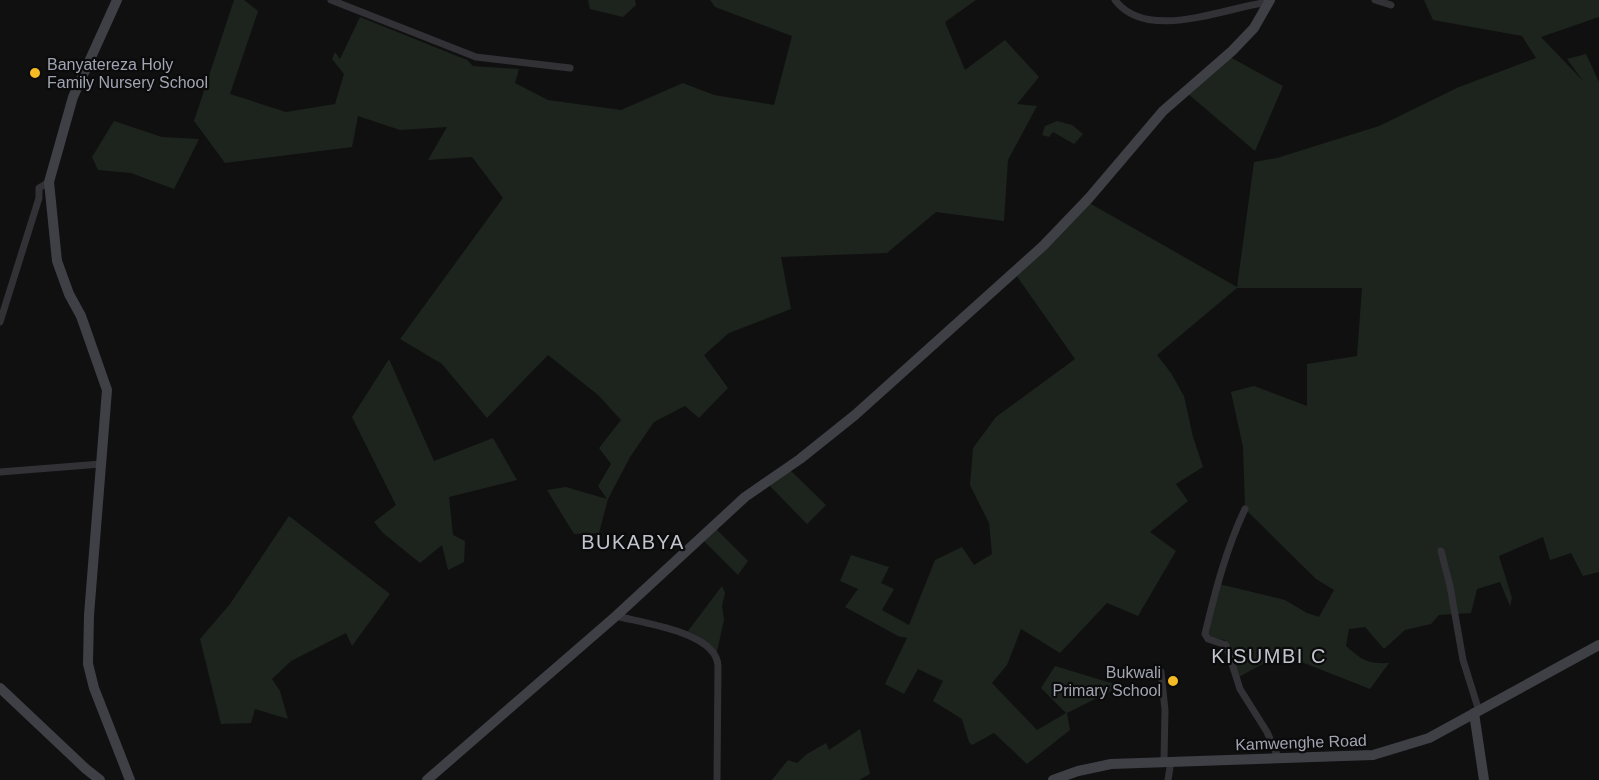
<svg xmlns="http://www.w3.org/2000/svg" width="1599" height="780" font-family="Arial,sans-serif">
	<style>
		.green { fill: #1c241d }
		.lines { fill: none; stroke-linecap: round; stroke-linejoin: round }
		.street { stroke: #313136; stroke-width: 7 }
		.secondary { stroke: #3f4046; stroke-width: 10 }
		.poi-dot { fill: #f4bb25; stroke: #0b0b0c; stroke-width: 2 }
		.labels { text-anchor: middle; stroke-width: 4.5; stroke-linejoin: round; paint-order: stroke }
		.poi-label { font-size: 16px; fill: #a1a5b2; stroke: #0b0b0c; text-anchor: start }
		.street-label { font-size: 16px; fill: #a1a5b2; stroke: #0b0b0c }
		.quarter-label { font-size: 20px; letter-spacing: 1.5px; fill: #c2c4ce; stroke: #0b0b0c }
	</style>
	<rect width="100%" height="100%" fill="#101011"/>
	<!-- green -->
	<g class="green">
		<path d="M234 0H244L258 11 230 94 286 112 335 104 344 74 332 59 335 52 340 59 360 17 467 60 473 66 519 69 515 83 548 100 621 110 683 83 714 95 774 105 792 36 715 7 710 0H976L945 22 965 70 1005 40 1039 77 1017 104 1037 106 1008 160 1004 221 936 212 887 253 781 257 791 309 729 333 704 355 728 388 699 418 685 406 654 422 630 457 608 499 599 533 574 534 547 490 566 487 607 499 598 486 611 464 599 448 621 420 598 395 548 355 487 418 442 364 400 339 503 198 472 157 428 160 447 127 400 130 358 116 352 147 225 163 194 121Z"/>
		<path d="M588 0H635L636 5 623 17 590 9Z"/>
		<path d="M1424 0H1599V17L1541 37 1583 81 1567 59 1586 54 1599 82V572L1583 576 1571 553 1550 560 1543 537 1499 556 1512 598 1510 606 1500 582 1477 589 1471 613 1439 615 1431 624 1405 630 1384 649 1365 627 1349 629 1346 646C1362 660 1367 664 1389 663L1370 689 1281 654 1235 679 1225 640 1208 637 1219 584 1285 600 1307 613 1319 617 1334 590 1316 579 1245 509 1243 447 1231 392 1254 386 1307 406V364L1357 356 1362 288H1237L1157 355 1171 373 1184 396 1193 437 1203 467 1176 484 1188 501 1150 532 1176 551 1138 616 1107 603 1060 653 1021 629 1007 665 992 683 1037 730 1066 713 1041 688 1055 666 1121 686 1067 713 1070 730 1027 764 994 733 972 745 969 742 962 719 933 701 943 681 918 669 904 694 885 684 907 638 898 636 845 607 858 589 840 581 851 555 889 567 881 583 894 589 882 610 909 625 935 560 962 547 974 565 992 554 989 523 970 485 973 448 996 417 1075 359 1016 275 1084 200 1237 287 1254 162 1277 158 1379 126 1459 87 1536 58 1522 36 1433 20Z"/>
		<path d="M1228 56 1283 86 1255 151 1187 93Z"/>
		<path d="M114 121 162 137 199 139 174 189 131 173 98 170 92 157Z"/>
		<path d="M1057 121 1072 125 1083 134 1074 144 1053 132 1049 137 1042 135 1045 126Z"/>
		<path d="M389 359 434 461 493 438 517 480 449 497 453 535 465 541 464 562 448 570 442 545 420 563 383 533 374 522 396 505 352 417Z"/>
		<path d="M790 470 826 505 807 524 769 485Z"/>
		<path d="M289 516 390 594 352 646 346 633 291 661 272 679 280 691 288 719 255 709 251 723 221 724 200 639 230 604Z"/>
		<path d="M714 527 748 561 738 575 702 539Z"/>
		<path d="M722 586 725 593 722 606 724 620 716 656C709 643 700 637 688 631Z"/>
		<path d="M860 729 870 774 859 780H772L788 760 797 763 807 754 826 743 829 750Z"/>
	</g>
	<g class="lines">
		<!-- street -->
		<g class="street">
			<path d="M331 0 476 57 570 68"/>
			<path d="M1115 0C1147 43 1226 7 1269 2"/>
			<path d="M1375 0 1391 5"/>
			<path d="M0 322 39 198V188L49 182"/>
			<path d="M0 472 101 464"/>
			<path d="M1245 509C1226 549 1215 592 1205 634L1208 639 1226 645 1240 689 1267 732 1278 757"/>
			<path d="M1441 551 1450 586 1463 660 1479 711"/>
			<path d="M616 616C642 623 717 632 718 666L717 780"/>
			<path d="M1161 672 1165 710 1164 761"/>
			<path d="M1168 780 1171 761"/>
		</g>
		<!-- secondary -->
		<g class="secondary">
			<path d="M117 0 73 97 49 182 57 261 69 294 81 316 107 390 89 615 88 664 94 688 130 780"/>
			<path d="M0 688 86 769 100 780"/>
			<path d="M1474 713 1484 780"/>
			<path d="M427 780 616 616 745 497 800 459 855 415 1043 246 1089 198 1163 111 1232 51 1254 28 1270 0"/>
			<path d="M1053 780 1078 771 1111 764 1373 755 1429 738 1599 645"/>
		</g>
	</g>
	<!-- markers -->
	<g class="poi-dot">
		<circle cx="35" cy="73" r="6"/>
		<circle cx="1173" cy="681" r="6"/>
	</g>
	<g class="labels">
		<!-- poi labels -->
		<g class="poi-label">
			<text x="47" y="70">Banyatereza Holy<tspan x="47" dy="18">Family Nursery School</tspan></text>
			<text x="1161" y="678" text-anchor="end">Bukwali<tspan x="1161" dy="18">Primary School</tspan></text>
		</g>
		<!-- street labels -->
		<g class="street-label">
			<text transform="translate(1301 742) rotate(-2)" y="6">Kamwenghe Road</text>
		</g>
		<!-- quarter labels -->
		<g class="quarter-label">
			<text x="633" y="549">BUKABYA</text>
			<text x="1269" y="663">KISUMBI C</text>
		</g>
	</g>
</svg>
